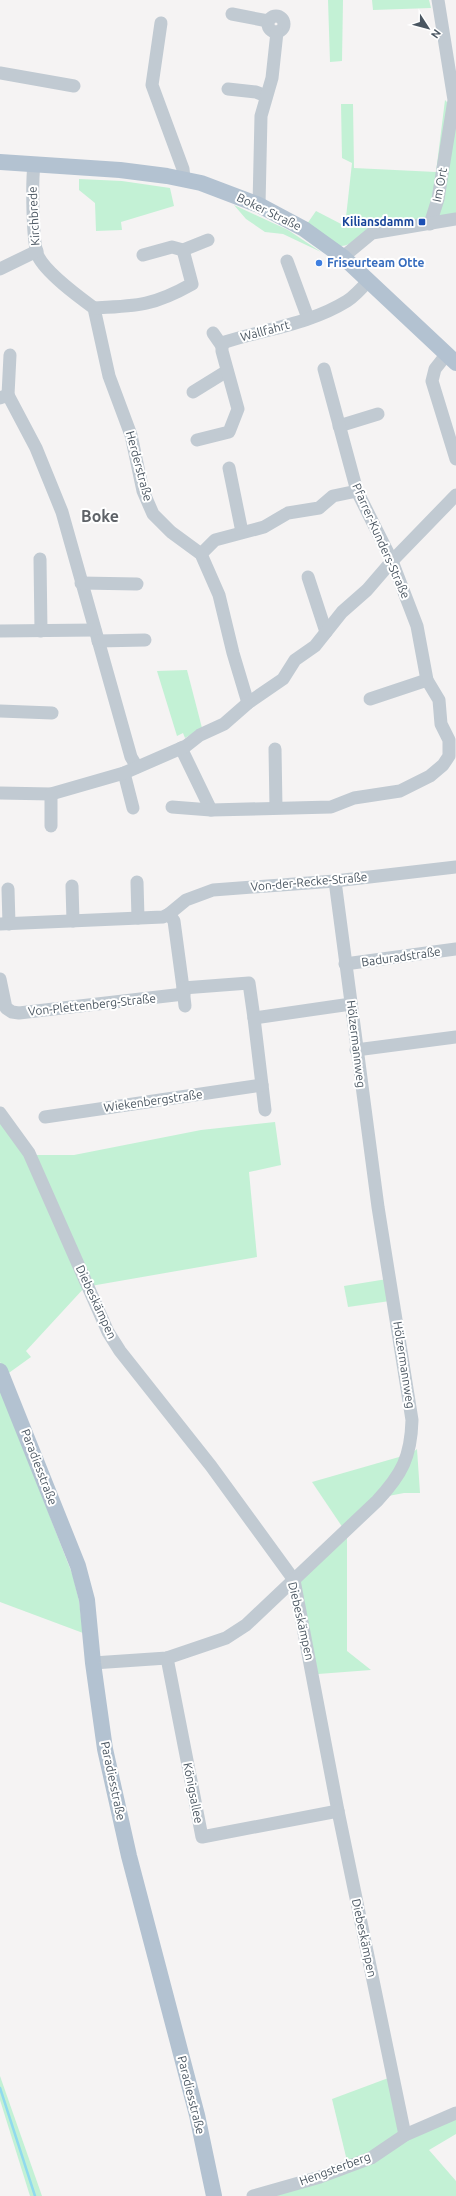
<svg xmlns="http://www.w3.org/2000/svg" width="456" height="2196" font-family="Ubuntu,sans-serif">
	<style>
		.green { fill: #c3f1d5 }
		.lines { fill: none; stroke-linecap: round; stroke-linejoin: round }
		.stream { stroke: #90daee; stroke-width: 2.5 }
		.minor { stroke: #c1cad2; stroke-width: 13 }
		.major { stroke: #b3c2d1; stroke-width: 16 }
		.transit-dot { fill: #1a4fb4; stroke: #fff; stroke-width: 1.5 }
		.shop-dot { fill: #3f7fe0; stroke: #fff; stroke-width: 1.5 }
		.labels { text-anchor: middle; stroke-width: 4; stroke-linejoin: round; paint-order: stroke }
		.street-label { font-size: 12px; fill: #4a5661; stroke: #fff }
		.transit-label { font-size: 12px; font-weight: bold; fill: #164399; stroke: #fff; text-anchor: end }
		.shop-label { font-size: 12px; font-weight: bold; fill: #366cbe; stroke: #fff; text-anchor: start }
		.district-label { font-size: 16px; font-weight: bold; fill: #5f6368; stroke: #fff }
	</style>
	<rect width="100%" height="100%" fill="#f5f3f3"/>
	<!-- green -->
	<g class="green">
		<path d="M328 0H343L342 61 330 62Z"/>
		<path d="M372 0H429L431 8 373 10Z"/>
		<path d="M445 100 456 111V213L369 231C359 235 351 247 340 246L307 224 316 211 345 226 352 163 342 158 341 104H353L354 168 436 172Z"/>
		<path d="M79 179 122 181 170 188 174 206 121 222 122 230 96 231 95 203 79 190Z"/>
		<path d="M234 205 288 230 321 252 283 234 265 232 246 219Z"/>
		<path d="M187 670 202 728 185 738 183 733 177 736 157 671Z"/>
		<path d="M0 1117 33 1155H74L201 1130 275 1122 281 1165 249 1172 257 1257 85 1287 26 1351 31 1357 6 1375 0 1362Z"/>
		<path d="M387 1279 390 1301 348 1307 344 1286Z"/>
		<path d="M0 1388 73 1576 79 1601 83 1633 0 1602Z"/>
		<path d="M417 1449 420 1493H404L383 1497 412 1453Z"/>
		<path d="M406 1455 394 1478 343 1528 312 1482Z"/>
		<path d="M347 1534V1651L371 1670 318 1674 300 1581Z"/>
		<path d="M0 2076 42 2196H30L0 2100Z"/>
		<path d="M391 2077 403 2134 348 2165 332 2099Z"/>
		<path d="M456 2117V2134L429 2150 456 2181V2196H265Z"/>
	</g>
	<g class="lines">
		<!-- stream -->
		<path class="stream" d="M0 2088 35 2196"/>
		<!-- minor -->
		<g class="minor">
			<path d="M232 14 268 21"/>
			<circle cx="276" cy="24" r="8"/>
			<path d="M161 23 152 85 183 169 184 179"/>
			<path d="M0 73 74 86"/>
			<path d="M228 89 256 92 266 96"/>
			<path d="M34 165C32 180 32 242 38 256 46 273 79 297 94 308L109 376 131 435 143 491 153 514 171 532 201 554 219 595 233 653 248 703"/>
			<path d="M259 205 261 116 272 78 277 32"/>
			<path d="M430 224 438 199 454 100 438 0"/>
			<path d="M143 255 172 247 183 250"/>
			<path d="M343 257 372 233 456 219"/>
			<path d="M287 261 308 318"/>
			<path d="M0 269 37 251"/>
			<path d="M94 308C137 306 153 306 192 284L183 250 208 240"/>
			<path d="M213 333 222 346"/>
			<path d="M446 355 435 369 432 381 456 459"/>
			<path d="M193 392 227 371"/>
			<path d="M8 395 10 355"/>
			<path d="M0 398 8 395 36 448 62 512 131 757 137 767"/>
			<path d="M339 426 378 414"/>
			<path d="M197 440 229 432 238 409 222 351V346L225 342C266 329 310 324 347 301 355 296 362 288 369 280"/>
			<path d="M229 468 242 532"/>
			<path d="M201 554 215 540 264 527 288 513 319 508 333 496 357 491"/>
			<path d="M40 559 41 631"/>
			<path d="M308 577 326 632"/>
			<path d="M81 583 137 584"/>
			<path d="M0 631 95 630"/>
			<path d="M98 641 145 640"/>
			<path d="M370 699 427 680"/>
			<path d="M0 711 52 713"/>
			<path d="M181 748 211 810 331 807 354 798 400 791 430 776 443 765 449 756V740L441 724 439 700 427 680 417 626 392 561 357 491 324 369"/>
			<path d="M275 749 276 807"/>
			<path d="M124 773 133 808"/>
			<path d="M0 793 51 794 124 773 186 746 200 735 224 724 248 703 283 679 295 660 315 646 342 612 367 590 392 561 456 495"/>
			<path d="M51 794V826"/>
			<path d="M172 807 211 810"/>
			<path d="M137 882 138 918"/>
			<path d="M72 886 73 921"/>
			<path d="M8 889 9 924"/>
			<path d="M169 914 174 921 183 988 249 983 254 1018 351 1004"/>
			<path d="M0 924 163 917 169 914 186 900 213 890 335 881 456 867"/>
			<path d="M345 964 456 949"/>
			<path d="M0 979 6 1008 12 1012 19 1013 184 994"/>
			<path d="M183 988 185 1006"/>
			<path d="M254 1018 265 1110"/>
			<path d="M356 1050 456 1037"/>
			<path d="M0 1113 29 1153 108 1332 120 1351 211 1466 294 1580 338 1811 405 2135"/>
			<path d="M45 1117 262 1085"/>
			<path d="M167 1658 202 1837 338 1811"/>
			<path d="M93 1663 167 1658 226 1638 246 1625 377 1501C402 1474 411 1457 412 1420L378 1207 335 881"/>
			<path d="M253 2196 320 2177 371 2158 405 2135 456 2113"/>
		</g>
		<!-- major -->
		<g class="major">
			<path d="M0 162 120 170 167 176 201 183 259 205 304 229 343 257 456 363"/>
			<path d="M0 1371 78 1566 87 1600 93 1663 105 1749 129 1856 197 2115 214 2196"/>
		</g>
	</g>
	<!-- markers -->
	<rect class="transit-dot" x="418" y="218" width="8" height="8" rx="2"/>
	<circle class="shop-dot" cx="319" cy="263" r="4"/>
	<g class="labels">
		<!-- street labels -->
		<g class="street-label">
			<text transform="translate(440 185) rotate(-79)" y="4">Im Ort</text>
			<text transform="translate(269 212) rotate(26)" y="4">Boker Straße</text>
			<text transform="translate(34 216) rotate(-93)" y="4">Kirchbrede</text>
			<text transform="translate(265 331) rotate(-15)" y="4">Wallfahrt</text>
			<text transform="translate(139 466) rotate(75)" y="4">Herderstraße</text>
			<text transform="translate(381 541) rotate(66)" y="4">Pfarrer-Kunders-Straße</text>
			<text transform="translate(309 882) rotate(-5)" y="4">Von-der-Recke-Straße</text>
			<text transform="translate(401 957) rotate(-8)" y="4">Baduradstraße</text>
			<text transform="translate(92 1005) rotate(-6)" y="4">Von-Plettenberg-Straße</text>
			<text transform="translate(356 1044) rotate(83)" y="4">Hölzermannweg</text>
			<text transform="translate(153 1101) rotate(-8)" y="4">Wiekenbergstraße</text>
			<text transform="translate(96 1302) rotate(65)" y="4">Diebeskämpen</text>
			<text transform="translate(404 1365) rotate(81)" y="4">Hölzermannweg</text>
			<text transform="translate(39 1467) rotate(69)" y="4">Paradiesstraße</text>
			<text transform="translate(301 1621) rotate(77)" y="4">Diebeskämpen</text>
			<text transform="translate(113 1781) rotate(78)" y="4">Paradiesstraße</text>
			<text transform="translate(193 1793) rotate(79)" y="4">Königsallee</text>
			<text transform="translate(364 1938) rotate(78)" y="4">Diebeskämpen</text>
			<text transform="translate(191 2095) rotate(76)" y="4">Paradiesstraße</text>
			<text transform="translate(335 2169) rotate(-20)" y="4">Hengsterberg</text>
		</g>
		<!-- transit labels -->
		<g class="transit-label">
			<text x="414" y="226">Kiliansdamm</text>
		</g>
		<!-- shop labels -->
		<g class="shop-label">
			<text x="327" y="267">Friseurteam Otte</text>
		</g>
		<!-- district labels -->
		<g class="district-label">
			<text x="100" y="522">Boke</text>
		</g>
	</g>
	<!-- north arrow -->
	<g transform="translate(428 28) rotate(126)" stroke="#ffffff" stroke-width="3" paint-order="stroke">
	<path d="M0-3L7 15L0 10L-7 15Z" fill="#4a5661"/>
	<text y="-6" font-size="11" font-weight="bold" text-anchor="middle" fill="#4a5661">N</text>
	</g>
</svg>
